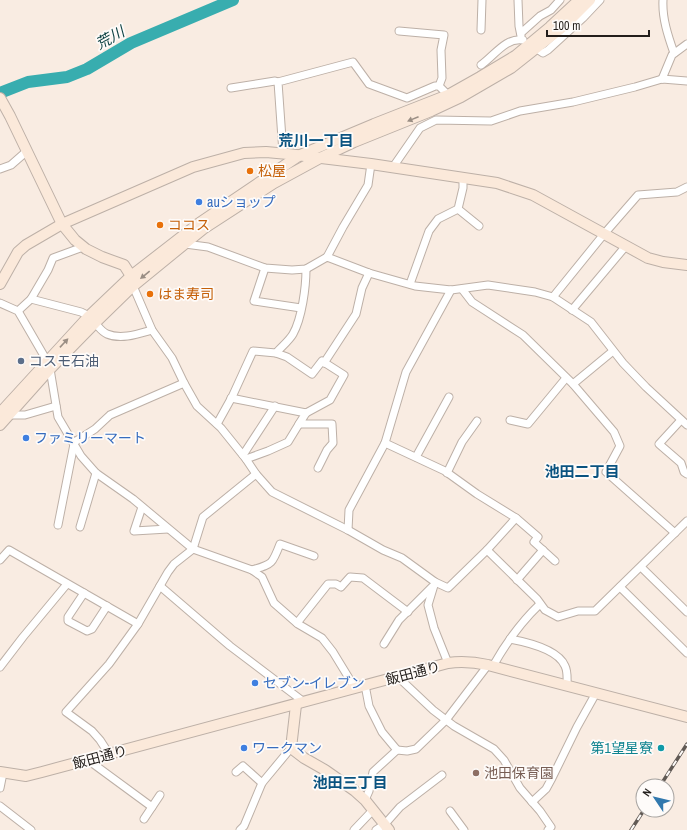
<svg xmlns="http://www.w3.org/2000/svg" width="687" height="830" font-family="'Archivo Narrow','Noto Sans JP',sans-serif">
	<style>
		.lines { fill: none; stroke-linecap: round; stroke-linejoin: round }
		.river { stroke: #38adaf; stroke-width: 12 }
		.street-casing { stroke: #bdb0a7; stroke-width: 9 }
		.secondary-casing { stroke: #bdb0a7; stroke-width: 12 }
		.street { stroke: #fff; stroke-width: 7 }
		.secondary { stroke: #fbe9da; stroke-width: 10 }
		.rail-casing { stroke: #615a55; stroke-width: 3.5 }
		.rail { stroke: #fefbf9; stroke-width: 2; stroke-dasharray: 6; stroke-linecap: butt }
		.oneway { fill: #9a8e84 }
		.food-dot { fill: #e8710a; stroke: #fefbf9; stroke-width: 1.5 }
		.shop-dot { fill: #3f7fe0; stroke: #fefbf9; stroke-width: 1.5 }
		.service-dot { fill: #5c6f8a; stroke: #fefbf9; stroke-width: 1.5 }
		.culture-dot { fill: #0f9aa8; stroke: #fefbf9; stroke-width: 1.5 }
		.education-dot { fill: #8d6e63; stroke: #fefbf9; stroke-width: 1.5 }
		.labels { text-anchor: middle; stroke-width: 3.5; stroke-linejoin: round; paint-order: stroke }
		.food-label { font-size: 14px; fill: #c56008; stroke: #fefbf9; text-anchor: start }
		.shop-label { font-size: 14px; fill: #366cbe; stroke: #fefbf9; text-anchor: start }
		.service-label { font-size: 14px; fill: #4e5e75; stroke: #fefbf9; text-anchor: start }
		.street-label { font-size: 14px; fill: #231e1b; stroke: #fefbf9 }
		.culture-label { font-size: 14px; fill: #0d838f; stroke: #fefbf9; text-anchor: end }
		.education-label { font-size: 14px; fill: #785e54; stroke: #fefbf9; text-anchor: start }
		.water-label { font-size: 15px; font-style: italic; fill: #0a3f40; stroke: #fefbf9 }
		.neighbourhood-label { font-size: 15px; font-weight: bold; fill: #0a5380; stroke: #fefbf9 }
	</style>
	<rect width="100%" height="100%" fill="#f9ece2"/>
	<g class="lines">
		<!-- river -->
		<path class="river" d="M0 93 28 82 67 77 87 69 131 43 233 0"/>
		<defs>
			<g id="street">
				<path d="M518 0 519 26 521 36"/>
				<path d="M663 0C662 18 668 36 674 53"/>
				<path d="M481 30 482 0"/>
				<path d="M399 31 444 35 441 50 442 78 439 86"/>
				<path d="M521 33 540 16 551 10 560 0"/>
				<path d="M537 49 543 53 548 50 583 18 600 0"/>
				<path d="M481 65C494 56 506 37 523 40"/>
				<path d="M662 79 672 55 687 44"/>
				<path d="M231 88 275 81 278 82"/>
				<path d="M283 153 278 82 353 62 369 84 407 98 435 86H439L448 95"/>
				<path d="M393 167 420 128 436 120 491 121 520 111 573 102 635 87 662 79 687 81"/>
				<path d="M0 169 11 165 27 151"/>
				<path d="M458 209 479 226"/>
				<path d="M185 244 208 247 265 268 292 270 306 269 327 257 369 273 415 286 451 290 488 285 535 292 553 297 591 322 623 363 646 387 687 425"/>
				<path d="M327 257 343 227 368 185 371 164"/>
				<path d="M265 268 254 301 301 308"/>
				<path d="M410 284 429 231 438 219 458 209 463 188V178"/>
				<path d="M133 286 152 330 172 358 184 383 197 406 221 428 246 459 256 474 272 492 348 530 383 550 402 558 435 582 428 605 434 628 448 663"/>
				<path d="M462 289 472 302 523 335 573 384 614 432 620 446 606 472 675 533"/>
				<path d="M553 297 604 234 638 195 677 192 687 187"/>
				<path d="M31 299 81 312 89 316"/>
				<path d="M0 303 18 311 47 361"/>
				<path d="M572 310 625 247"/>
				<path d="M18 311 31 299 48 270 53 258 83 247"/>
				<path d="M95 323C98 326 102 332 107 334 121 340 138 334 152 330"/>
				<path d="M324 363 356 314 362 288 369 273"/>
				<path d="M50 369 58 417 81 456 96 473 133 499 193 549 252 570 262 577 274 603 298 624 322 638 333 652 355 688"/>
				<path d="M573 384 613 351"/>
				<path d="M231 398 306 413 330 400 344 375 322 361 312 374 287 357 276 353"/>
				<path d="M306 413 299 424H332L333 443 327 450 318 468"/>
				<path d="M9 415H25L56 406"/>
				<path d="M510 420 528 424 566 378"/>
				<path d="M681 420 659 444 681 463 684 472 687 474"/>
				<path d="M217 424 232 397 253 351 276 353C281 347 289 341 293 334 302 318 306 287 306 269"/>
				<path d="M73 443 95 429 110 415 184 383"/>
				<path d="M385 443 445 471 477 494 516 518 487 550"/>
				<path d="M243 455 275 406"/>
				<path d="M416 457 449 397"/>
				<path d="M246 459 268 451 288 442 299 424"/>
				<path d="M447 473 462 442 477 421"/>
				<path d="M142 507 134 531 168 529"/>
				<path d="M516 518 538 537 534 542 555 561"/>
				<path d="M58 525 74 444"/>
				<path d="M80 527 96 473"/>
				<path d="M348 530 349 510 385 443 406 372 451 290"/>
				<path d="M0 560 9 550 138 624"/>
				<path d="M641 567 687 612"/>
				<path d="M252 570C272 564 272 565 280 544L314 556"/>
				<path d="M517 580 543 550"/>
				<path d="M435 582 448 588 487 550 537 599 545 610 558 617 578 611H595L687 521"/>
				<path d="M160 586 230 646 304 702"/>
				<path d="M620 587 687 653"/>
				<path d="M84 593 68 617V621L87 631 92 629 107 606"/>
				<path d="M297 623 328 584H336L341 587 350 577 363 578 408 612"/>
				<path d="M510 639C526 642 558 649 565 666 568 672 567 680 567 685"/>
				<path d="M384 644 399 620 432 587"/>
				<path d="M493 666C506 643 521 622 540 604"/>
				<path d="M0 667 23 637 67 584"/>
				<path d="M398 677 433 710 454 726 494 749 504 760 520 788 540 811 551 827 548 830"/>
				<path d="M365 685 369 706 382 732 397 750"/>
				<path d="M109 754 100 740 92 731 66 712 109 664 138 624 168 572 174 564 193 549 203 517 256 474"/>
				<path d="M88 760 152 807"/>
				<path d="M236 772 243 766 262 783"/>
				<path d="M0 788 3 773"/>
				<path d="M365 800 369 791 373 772 397 750 407 751 416 749 446 720 488 665"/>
				<path d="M532 802 546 789 552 778 577 727 596 693"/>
				<path d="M0 806 31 830"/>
				<path d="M450 811 464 830"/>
				<path d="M144 819 160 795"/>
				<path d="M240 830 244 826 262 783 291 748"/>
				<path d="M354 830 373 810"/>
				<path d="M376 830 385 824 400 807 442 775"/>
			</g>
			<g id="secondary">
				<path d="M0 98 10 116 62 224 75 240 86 249 102 257 124 265 131 276 132 283"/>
				<path d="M0 284 18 252 26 245 62 224 193 167 244 153 266 152 288 154 371 164 497 183 533 195 648 258 663 262 687 265"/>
				<path d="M0 413 89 316 131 276 198 224 300 155 374 124 448 95 480 77 515 56 550 27 579 0"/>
				<path d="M0 425 50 369 95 323 133 286 203 229 274 183 320 158 354 142 431 111 461 97 511 68 564 26 590 0"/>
				<path d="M296 705 291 748 304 758 325 770 355 791 365 800 389 830"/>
				<path d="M0 772 26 776 42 772 448 663C462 661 474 662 488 665L687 717"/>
			</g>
		</defs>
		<!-- street casing -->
		<use href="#street" class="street-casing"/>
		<!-- secondary casing -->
		<use href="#secondary" class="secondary-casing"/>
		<!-- street -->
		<use href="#street" class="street"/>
		<!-- secondary -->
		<use href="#secondary" class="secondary"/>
		<defs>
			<g id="rail">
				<path d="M660 786 687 744"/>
				<path d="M631 830 644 810"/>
			</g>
		</defs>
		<!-- rail casing -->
		<use href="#rail" class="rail-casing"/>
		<!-- rail -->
		<use href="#rail" class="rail"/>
	</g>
	<!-- one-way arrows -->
	<defs><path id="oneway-solid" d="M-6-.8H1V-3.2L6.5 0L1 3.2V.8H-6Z"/></defs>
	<g class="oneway">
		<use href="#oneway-solid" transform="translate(413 119) rotate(158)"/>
		<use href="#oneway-solid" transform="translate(145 275) rotate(141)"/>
		<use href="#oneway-solid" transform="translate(64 343) rotate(-47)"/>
	</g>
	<!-- markers -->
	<g class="food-dot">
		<circle cx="250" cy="171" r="4"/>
		<circle cx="160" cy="225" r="4"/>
		<circle cx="150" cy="294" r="4"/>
	</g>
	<g class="shop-dot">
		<circle cx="199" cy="202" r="4"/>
		<circle cx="26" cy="438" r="4"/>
		<circle cx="255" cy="683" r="4"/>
		<circle cx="244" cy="748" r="4"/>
	</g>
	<circle class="service-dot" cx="21" cy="361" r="4"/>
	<circle class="culture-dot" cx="661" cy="748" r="4"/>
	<circle class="education-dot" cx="476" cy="773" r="4"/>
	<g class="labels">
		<!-- food labels -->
		<g class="food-label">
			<text x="258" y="176">松屋</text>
			<text x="168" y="230">ココス</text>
			<text x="158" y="299">はま寿司</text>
		</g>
		<!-- shop labels -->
		<g class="shop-label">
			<text x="207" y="207">auショップ</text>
			<text x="34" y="443">ファミリーマート</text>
			<text x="263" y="688">セブン-イレブン</text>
			<text x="252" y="753">ワークマン</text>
		</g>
		<!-- service labels -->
		<g class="service-label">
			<text x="29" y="366">コスモ石油</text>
		</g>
		<!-- street labels -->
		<g class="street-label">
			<text transform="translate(413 673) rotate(-15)" y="5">飯田通り</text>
			<text transform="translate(100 757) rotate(-15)" y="5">飯田通り</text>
		</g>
		<!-- culture labels -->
		<g class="culture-label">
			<text x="653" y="753">第1望星寮</text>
		</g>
		<!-- education labels -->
		<g class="education-label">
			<text x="484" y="778">池田保育園</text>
		</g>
		<!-- water labels -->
		<g class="water-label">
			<text transform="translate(110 38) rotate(-29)" y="5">荒川</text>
		</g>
		<!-- neighbourhood labels -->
		<g class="neighbourhood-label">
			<text x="316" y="146">荒川一丁目</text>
			<text x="582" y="477">池田二丁目</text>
			<text x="350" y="788">池田三丁目</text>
		</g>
	</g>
	<!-- north arrow -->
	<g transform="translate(655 798) rotate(305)"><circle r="19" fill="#fefbf9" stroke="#a6a3a0"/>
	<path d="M0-3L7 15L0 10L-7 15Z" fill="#3279ae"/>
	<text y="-6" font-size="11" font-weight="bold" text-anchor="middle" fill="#231e1b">N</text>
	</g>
	<!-- scale -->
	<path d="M547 30v6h102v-6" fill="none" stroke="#231e1b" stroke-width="2"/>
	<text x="553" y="30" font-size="12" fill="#231e1b" stroke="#fefbf9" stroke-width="3" paint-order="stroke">100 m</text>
</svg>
